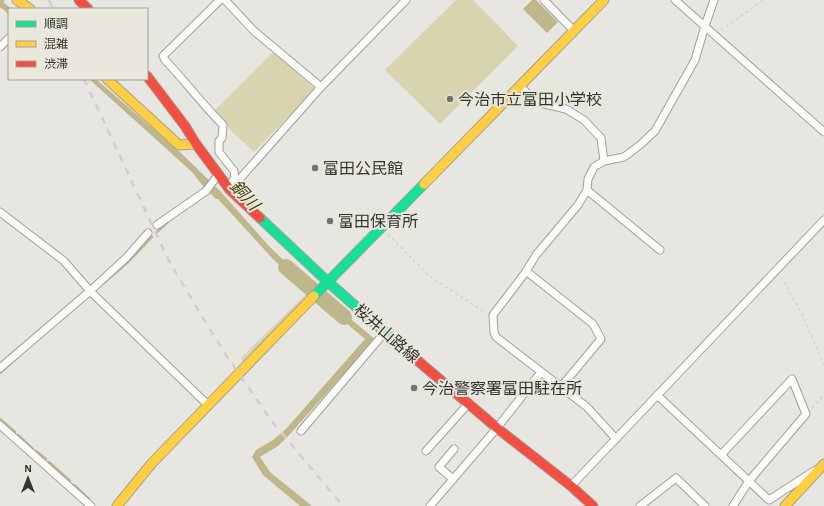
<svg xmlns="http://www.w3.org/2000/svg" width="824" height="506" font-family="'Alegreya Sans','Noto Sans JP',sans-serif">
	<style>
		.green { fill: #d9d4b0 }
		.water { fill: #beb78c }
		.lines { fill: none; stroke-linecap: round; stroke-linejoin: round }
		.stream { stroke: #beb78c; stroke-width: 2.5 }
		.river { stroke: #beb78c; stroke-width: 16 }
		.street-casing { stroke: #a0a09b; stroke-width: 9 }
		.fast-casing { stroke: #a0a09b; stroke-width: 11 }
		.slow-casing { stroke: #a0a09b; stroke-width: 11 }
		.jam-casing { stroke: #a0a09b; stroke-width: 11 }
		.path { stroke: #d4d3d2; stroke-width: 1.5; stroke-dasharray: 3 3; stroke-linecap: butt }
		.street { stroke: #fbfbfa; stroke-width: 7 }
		.fast { stroke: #16e098; stroke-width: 9 }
		.slow { stroke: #ffcf43; stroke-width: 9 }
		.jam { stroke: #f24e42; stroke-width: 9 }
		.rail { stroke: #cfcfcd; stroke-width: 2.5; stroke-dasharray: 7 7; stroke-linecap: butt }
		.poi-dot { fill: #73726e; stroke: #eae8dd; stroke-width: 1.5 }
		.labels { text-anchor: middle; stroke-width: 4; stroke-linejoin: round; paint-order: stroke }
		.poi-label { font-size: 16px; fill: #353430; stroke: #eae8dd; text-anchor: start }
		.street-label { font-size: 16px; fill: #353430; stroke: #eae8dd }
		.water-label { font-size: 17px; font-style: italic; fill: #443d0d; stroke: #eae8dd }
	</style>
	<rect width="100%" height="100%" fill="#e7e6e0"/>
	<!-- green -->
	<g class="green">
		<path d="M456 0H473L518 46 440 124 385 70Z"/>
		<path d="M273 52 315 89 254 152 212 113Z"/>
		<path d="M310 290 314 294 245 364 241 358Z"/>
	</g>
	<!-- water -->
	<g class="water">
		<path d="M0 0H4V3L12 9H9V15L3 9 0 8Z"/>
		<path d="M532 0H536L558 22 547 33 523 9Z"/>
		<path d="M89 79H96L182 154 220 191 268 245 304 280 299 284 272 258 218 199H216L202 185 192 172Z"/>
		<path d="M330 302 375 339 290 434 278 446 260 457 270 472 312 506H300L263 475 252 457 256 450 273 440 285 430 365 339 326 306Z"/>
	</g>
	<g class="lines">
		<!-- stream -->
		<g class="stream">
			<path d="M157 232 170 220"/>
			<path d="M105 282 128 262 152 237"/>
			<path d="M0 373 19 356"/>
			<path d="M0 419 15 432"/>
			<path d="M18 435 33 449"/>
			<path d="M36 451 46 459"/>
			<path d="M49 462 70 481"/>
			<path d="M74 485 89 499"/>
		</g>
		<!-- river -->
		<path class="river" d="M286 267 344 317"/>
		<defs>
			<g id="street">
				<path d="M220 0 163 56 165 60C185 81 202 104 223 125L222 138 219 141V152L234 171 235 178 229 185"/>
				<path d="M225 0 254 31 321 87"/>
				<path d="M544 0 574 31"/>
				<path d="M675 0 824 132"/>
				<path d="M0 47 9 38"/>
				<path d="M520 86 536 102 566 109 584 120 601 138 604 161"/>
				<path d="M230 190 321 87 406 0"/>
				<path d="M587 190 660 250"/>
				<path d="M0 212 64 261 90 291 208 405"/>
				<path d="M157 225 206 191 218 175"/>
				<path d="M526 271 593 324 601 339 561 387"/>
				<path d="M0 368 90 291 126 258 148 233"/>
				<path d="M657 395 769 500 814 471"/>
				<path d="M0 425 91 506"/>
				<path d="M301 431 385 332"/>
				<path d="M616 439 587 407 496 337 494 332 493 315 525 273 536 255 578 205 587 190 588 179 594 167 604 161 624 157 640 145 655 131 695 60 705 26 714 0"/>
				<path d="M426 451 468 404"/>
				<path d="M721 455 792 379 806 414 749 481 733 506"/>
				<path d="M453 479 439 467 454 449"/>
				<path d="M571 486 824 220"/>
				<path d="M430 506 497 428 541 372"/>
				<path d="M640 506 676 478 705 506"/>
			</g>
			<g id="fast">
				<path d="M260 218 328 282 411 355"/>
				<path d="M314 296 424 184"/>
			</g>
			<g id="slow">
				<path d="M17 0 30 9"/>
				<path d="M107 79 179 145 196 144"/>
				<path d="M424 184 604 0"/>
				<path d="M117 506 152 463 314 296"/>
				<path d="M785 506 824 464"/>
			</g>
			<g id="jam">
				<path d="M79 0 88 9"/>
				<path d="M147 76 185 126 196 144 230 190 260 218"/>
				<path d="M411 355 497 428 571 486 593 506"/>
			</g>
		</defs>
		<!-- street casing -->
		<use href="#street" class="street-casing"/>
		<!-- fast casing -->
		<use href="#fast" class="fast-casing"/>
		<!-- slow casing -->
		<use href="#slow" class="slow-casing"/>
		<!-- jam casing -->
		<use href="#jam" class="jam-casing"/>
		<!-- path -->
		<g class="path">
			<path d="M721 30 763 0"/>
			<path d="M388 234 428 275 486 313"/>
			<path d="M781 277 801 312 824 365"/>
			<path d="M812 408 824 395"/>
		</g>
		<!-- street -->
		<use href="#street" class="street"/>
		<!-- fast -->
		<use href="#fast" class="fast"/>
		<!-- slow -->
		<use href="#slow" class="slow"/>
		<!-- jam -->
		<use href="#jam" class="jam"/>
		<!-- rail -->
		<g class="rail">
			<path d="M49 0 53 9"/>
			<path d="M84 79 168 259 198 310 226 355 270 419 343 506"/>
		</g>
	</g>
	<!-- markers -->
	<g class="poi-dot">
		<circle cx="450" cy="99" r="4"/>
		<circle cx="315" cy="168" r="4"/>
		<circle cx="330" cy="221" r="4"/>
		<circle cx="414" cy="388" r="4"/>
	</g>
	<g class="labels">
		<!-- poi labels -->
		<g class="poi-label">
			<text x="458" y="105">今治市立富田小学校</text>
			<text x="323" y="174">富田公民館</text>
			<text x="338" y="227">富田保育所</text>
			<text x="422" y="394">今治警察署富田駐在所</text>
		</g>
		<!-- street labels -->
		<g class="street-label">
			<text transform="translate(387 333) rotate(41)" y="6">桜井山路線</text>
		</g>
		<!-- water labels -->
		<g class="water-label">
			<text transform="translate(245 195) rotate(47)" y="6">銅川</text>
		</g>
	</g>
	<!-- legend -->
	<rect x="8" y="8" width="140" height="72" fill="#eae8dd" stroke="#a2a098"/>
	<rect x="16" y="21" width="20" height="6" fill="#16e098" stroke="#a2a098"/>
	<text x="44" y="28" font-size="12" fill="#353430">順調</text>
	<rect x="16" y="41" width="20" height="6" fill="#ffcf43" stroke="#a2a098"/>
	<text x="44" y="48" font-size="12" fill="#353430">混雑</text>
	<rect x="16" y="61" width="20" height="6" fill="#f24e42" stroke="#a2a098"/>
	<text x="44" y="68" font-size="12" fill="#353430">渋滞</text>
	<!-- north arrow -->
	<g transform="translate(28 478)" stroke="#eae8dd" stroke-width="3" paint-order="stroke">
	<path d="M0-3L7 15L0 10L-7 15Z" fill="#353430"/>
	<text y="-6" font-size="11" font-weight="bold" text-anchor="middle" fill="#353430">N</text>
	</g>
</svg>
